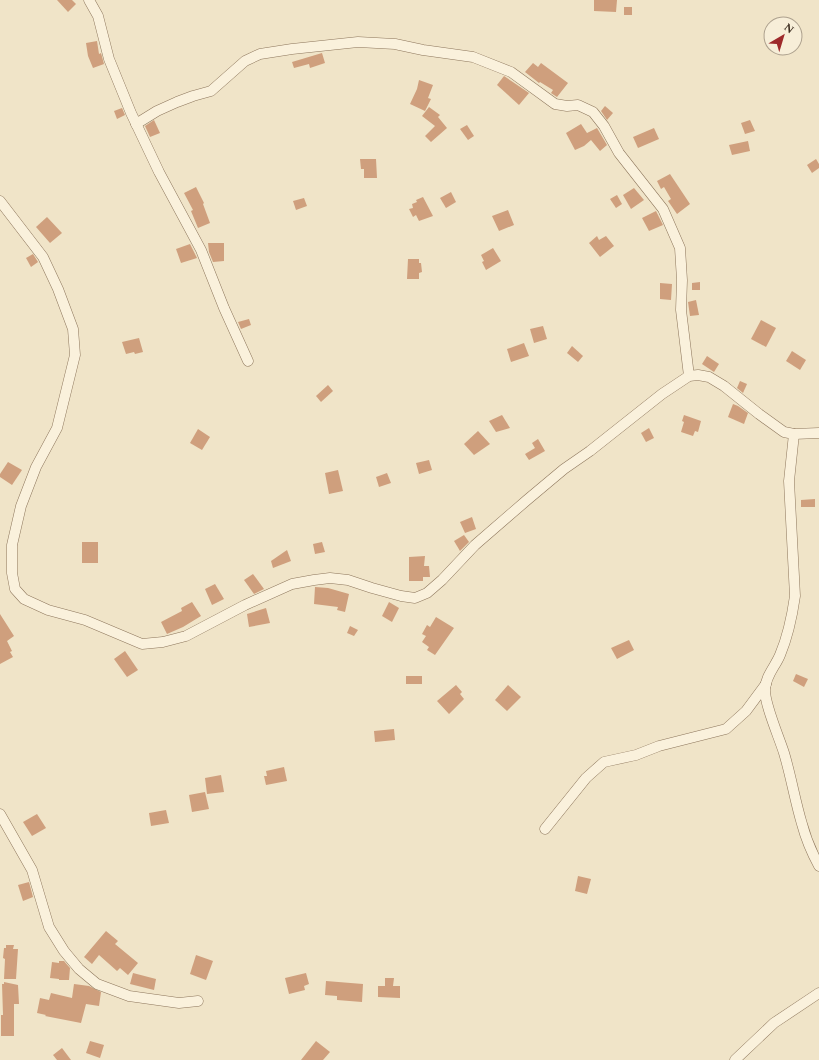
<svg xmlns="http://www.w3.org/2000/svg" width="819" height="1060" font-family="Spectral,serif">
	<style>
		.building { fill: #cf9f7d }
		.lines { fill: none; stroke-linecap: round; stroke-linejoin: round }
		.minor-casing { stroke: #8d765c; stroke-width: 11 }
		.minor { stroke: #faf1dc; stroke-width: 10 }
	</style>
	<rect width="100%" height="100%" fill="#f0e4c8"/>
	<!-- building -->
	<g class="building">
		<path d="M57 0H72L76 4 68 12Z"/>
		<path d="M594 0H617L616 12 594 11Z"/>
		<rect x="624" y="7" width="8" height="8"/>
		<path d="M97 41 99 54 101 53 104 64 93 68 88 56 86 43Z"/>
		<path d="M322 53 325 63 310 68 309 64 294 68 292 62Z"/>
		<path d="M533 63 538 67 541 63 568 83 557 97 551 93 553 90 540 82 539 83 525 72Z"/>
		<path d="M504 76 529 93 519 105 497 85Z"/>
		<path d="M419 80 433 85 428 98 431 99 425 111 410 104 417 89Z"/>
		<path d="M605 106 613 113 607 120 601 111Z"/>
		<path d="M429 107 440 115 438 117 447 128 431 142 425 136 435 126 422 116Z"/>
		<path d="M122 108 125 115 117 119 114 111Z"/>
		<path d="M154 120 160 133 150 137 145 126Z"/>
		<path d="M750 120 755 131 745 134 741 123Z"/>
		<path d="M581 124 587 133 597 128 607 145 600 151 591 140 584 146 575 150 566 133Z"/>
		<path d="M467 125 474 136 468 140 460 129Z"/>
		<path d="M654 128 659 139 638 148 633 137Z"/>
		<path d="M748 141 750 151 732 155 729 145Z"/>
		<path d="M360 159H376L377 178H364V169H361Z"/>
		<path d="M816 159 819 164V168L812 173 807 165Z"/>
		<path d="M670 174 690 204 677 214 668 201 671 199 664 187 661 189 657 181Z"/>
		<path d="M196 187 204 203 203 204 210 223 198 228 191 211 193 210 184 193Z"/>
		<path d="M634 188 644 200 631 209 623 195Z"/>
		<path d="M451 192 456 202 446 208 440 198Z"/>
		<path d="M617 195 622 204 616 208 610 199Z"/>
		<path d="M423 197 433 216 419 221 416 215 413 217 409 209 413 208 412 204 417 202 416 200Z"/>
		<path d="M304 198 307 206 296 210 293 201Z"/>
		<path d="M508 210 514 225 499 231 492 216Z"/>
		<path d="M656 211 663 225 649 231 642 218Z"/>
		<path d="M47 217 62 233 50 243 36 227Z"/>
		<path d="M597 236 599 240 606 236 614 246 600 257 589 243Z"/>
		<path d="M208 243H224V261L213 262 209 252Z"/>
		<path d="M190 244 197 258 181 263 176 249Z"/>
		<path d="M493 248 501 261 486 270 482 262 484 261 481 255Z"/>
		<path d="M33 254 38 262 31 267 26 258Z"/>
		<path d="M408 259H419V263H421L422 272 419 273V279H407Z"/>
		<path d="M700 282V290H692V283Z"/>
		<path d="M660 283 672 284 671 300 660 299Z"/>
		<path d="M696 300 699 315 690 316 688 302Z"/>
		<path d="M249 319 251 325 241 329 238 322Z"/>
		<path d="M761 320 776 328 766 347 751 339Z"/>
		<path d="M543 326 547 339 534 343 530 329Z"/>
		<path d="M139 338 143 352 135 354 134 352 126 354 122 342Z"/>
		<path d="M524 343 529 356 511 362 507 349Z"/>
		<path d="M572 346 583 356 578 362 567 353Z"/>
		<path d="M792 351 806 360 800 370 786 361Z"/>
		<path d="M707 356 719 364 714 372 702 364Z"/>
		<path d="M740 381 747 384 743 393 737 388Z"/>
		<path d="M328 385 333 391 321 402 316 396Z"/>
		<path d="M733 404 738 406 748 413 744 424 728 417Z"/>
		<path d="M502 415 510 428 496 432 489 421Z"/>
		<path d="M684 415 701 421 698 432 695 431 693 436 681 432 684 422 682 421Z"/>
		<path d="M649 428 654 438 646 442 641 433Z"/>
		<path d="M198 429 210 437 202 450 190 443Z"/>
		<path d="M478 431 490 444 474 455 464 444Z"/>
		<path d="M538 439 545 451 529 460 525 454 535 448 532 443Z"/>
		<path d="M429 460 432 470 419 474 416 463Z"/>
		<path d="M8 462 22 470 12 485 0 477V474Z"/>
		<path d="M338 470 343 491 329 494 325 473Z"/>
		<path d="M387 473 391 483 379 487 376 477Z"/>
		<path d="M815 499V507H801V500Z"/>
		<path d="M472 517 476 529 465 533 460 522Z"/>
		<path d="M464 535 469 542 460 551 454 541Z"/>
		<rect x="82" y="542" width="16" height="21"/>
		<path d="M322 542 325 552 315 554 313 544Z"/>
		<path d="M287 550 291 561 273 568 271 561Z"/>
		<path d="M425 556 424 566H429L430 577H423V581H409V557Z"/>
		<path d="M253 574 264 589 254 594 244 580Z"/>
		<path d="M215 584 224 599 212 605 205 589Z"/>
		<path d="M315 587 328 588 349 594 345 612 337 610 338 607 314 604Z"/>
		<path d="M192 602 201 616 183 627 167 634 161 622 182 611 181 608Z"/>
		<path d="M389 602 399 608 392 622 382 616Z"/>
		<path d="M266 608 270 623 249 627 247 614Z"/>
		<path d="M0 614 14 636 7 641 12 651 10 652 13 657 0 664Z"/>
		<path d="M436 617 454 628 435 655 427 650 429 647 422 642 426 636 422 634 427 625 430 627Z"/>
		<path d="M350 626 358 630 354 636 347 633Z"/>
		<path d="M629 640 634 650 617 659 611 648Z"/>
		<path d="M125 651 138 670 127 677 114 659Z"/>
		<path d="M796 674 808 679 804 687 793 681Z"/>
		<rect x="406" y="676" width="16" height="8"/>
		<path d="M456 685 462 692 460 694 464 699 449 714 437 701Z"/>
		<path d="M508 685 521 697 507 711 495 700Z"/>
		<path d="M394 729 395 740 375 742 374 731Z"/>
		<path d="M284 767 287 781 266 785 264 776H267L266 771Z"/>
		<path d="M221 775 224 792 207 794 205 778Z"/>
		<path d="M205 792 209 809 192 812 189 795Z"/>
		<path d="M166 810 169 823 151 826 149 813Z"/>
		<path d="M37 814 46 828 32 836 23 822Z"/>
		<path d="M578 876 591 879 587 894 575 891Z"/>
		<path d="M29 882 33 897 23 901 18 885Z"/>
		<path d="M106 931 118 941 115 944 138 963 128 975 120 968 117 971 99 955 92 964 84 957Z"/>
		<path d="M6 945H14L13 949H18L16 979H4L5 959 3 958 4 948H6Z"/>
		<path d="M196 955 213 961 206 980 190 974Z"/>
		<path d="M59 961H64L70 968 69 980H59V979L50 978 52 962 59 963Z"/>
		<path d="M133 973 156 979 154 990 130 984Z"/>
		<path d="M306 973 309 984 304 986 305 990 289 994 285 978Z"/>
		<path d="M385 978H394L393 986H400V998L378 997V986H385Z"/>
		<path d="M326 981 363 984 362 1002 337 1000V996L325 995Z"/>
		<path d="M4 982 18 985 19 1004H14V1036H1V1015H3L2 984H4Z"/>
		<path d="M74 984 89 986 101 992 99 1006 86 1004 81 1023 45 1016 46 1015 37 1013 40 998 49 1000 51 993 72 998Z"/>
		<path d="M90 1041 104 1045 100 1058 86 1053Z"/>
		<path d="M316 1041 330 1052 323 1060H301Z"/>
		<path d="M62 1048 71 1060H57L53 1055Z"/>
	</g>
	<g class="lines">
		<defs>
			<g id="minor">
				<path d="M89 0 98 16 109 59 131 113 159 172 201 250 224 308 248 361"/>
				<path d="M136 124 157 111 177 102 193 96 211 91 245 61 260 54 292 49 358 42 395 44 423 50 473 57 511 72 555 104 567 106 578 105 593 112 604 126 619 153 663 209 680 248 682 280 681 310 689 376"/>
				<path d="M0 201 43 257 58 289 73 329 75 355 57 428 36 467 21 506 12 545V573L15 589 24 599 48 610 85 620 142 644 163 642 186 636 245 605 292 584 314 580 330 578 348 580 372 588 401 596 415 598 427 593 442 580 475 545 527 500 564 469 590 451 662 394 689 376 698 375 709 377 724 386 759 414 784 432 794 434 819 433"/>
				<path d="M794 434 789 481 795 596C792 617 788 636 780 655 775 667 766 675 765 689 764 703 779 737 784 753 791 776 795 801 802 824 806 839 812 853 819 866"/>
				<path d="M0 814 32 870 49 927 64 951 79 969 97 984 129 996 179 1003 198 1001"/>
				<path d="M545 829 586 778 604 762 636 755 659 746 726 729 746 711 766 684"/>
				<path d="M735 1060 774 1023 819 993"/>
			</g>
		</defs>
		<!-- minor casing -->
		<use href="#minor" class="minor-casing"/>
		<!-- minor -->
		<use href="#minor" class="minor"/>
	</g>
	<!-- north arrow -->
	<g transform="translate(783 36) rotate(38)"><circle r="19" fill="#f7eed8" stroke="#ada18e"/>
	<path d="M0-3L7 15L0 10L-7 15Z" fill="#9e2a2b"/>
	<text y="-6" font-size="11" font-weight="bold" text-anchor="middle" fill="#3d2e20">N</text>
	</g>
</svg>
